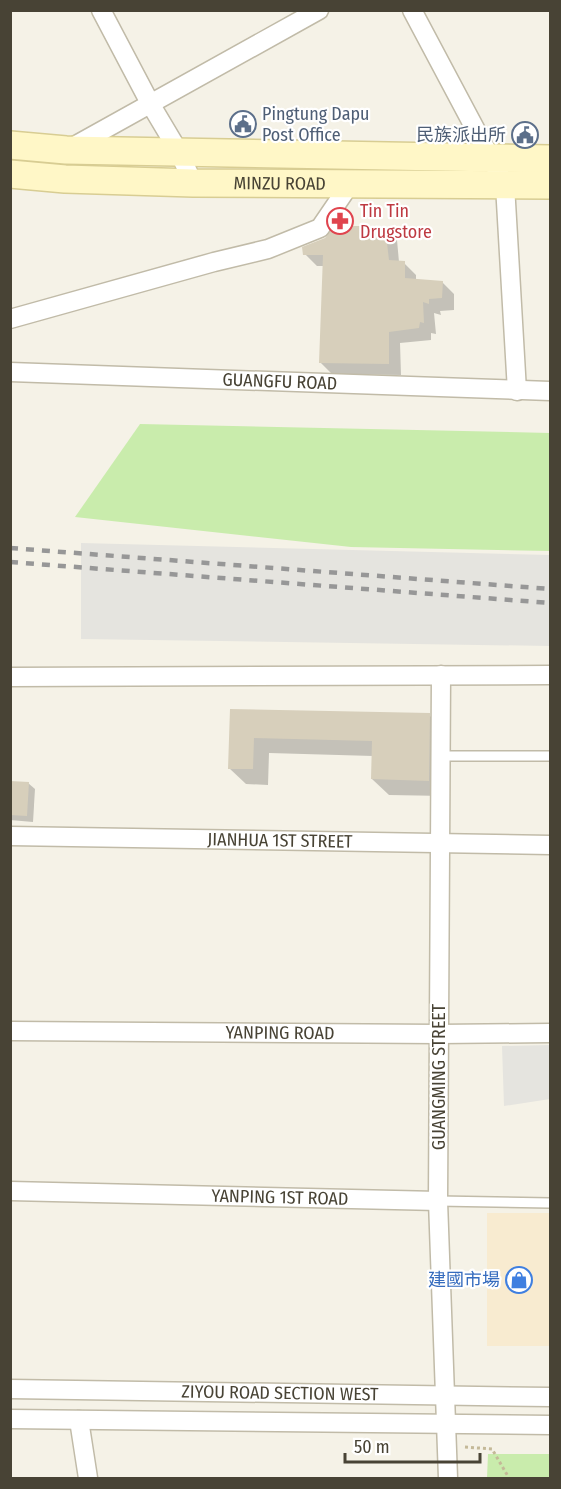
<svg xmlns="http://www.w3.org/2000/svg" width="561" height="1489" font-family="'Fira Sans Condensed','Noto Sans TC',sans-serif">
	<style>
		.commercial { fill: #f8ebd0 }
		.green { fill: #c9ecac }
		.parking { fill: #e5e4df }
		.shadow { fill: #0003 }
		.building { fill: #d7cfbb }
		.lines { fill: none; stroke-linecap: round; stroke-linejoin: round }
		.lane-casing { stroke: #c1bba8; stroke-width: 12 }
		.street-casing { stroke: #c1bba8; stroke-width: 21 }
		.secondary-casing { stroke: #d8cd93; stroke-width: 30 }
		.path { stroke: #c4b998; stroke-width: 3; stroke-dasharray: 3 3; stroke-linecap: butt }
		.lane { stroke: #fff; stroke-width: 9 }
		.street { stroke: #fff; stroke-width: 18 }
		.secondary { stroke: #fff7c7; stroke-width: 27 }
		.rail { stroke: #979797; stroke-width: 4.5; stroke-dasharray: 8 8; stroke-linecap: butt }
		.labels { text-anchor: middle; stroke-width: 4.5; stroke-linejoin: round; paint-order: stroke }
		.service-label { font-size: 18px; fill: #4e5e75; stroke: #fff; text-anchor: start }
		.street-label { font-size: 18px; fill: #484335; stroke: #fff }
		.health-label { font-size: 18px; fill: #be3a42; stroke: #fff; text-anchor: start }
		.shop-label { font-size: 18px; fill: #366cbe; stroke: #fff; text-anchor: end }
	</style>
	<rect width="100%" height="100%" fill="#f5f2e7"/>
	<!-- commercial -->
	<rect class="commercial" x="487" y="1213" width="63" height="133"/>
	<!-- green -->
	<g class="green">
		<path d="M140 424 550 433V551L351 547 75 517Z"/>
		<path d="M488 1454H550V1478H487Z"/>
	</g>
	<!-- parking -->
	<g class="parking">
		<path d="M81 543 550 555V646L81 639Z"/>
		<path d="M550 1045V1099L504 1106 502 1046Z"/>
	</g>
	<!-- shadow -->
	<g class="shadow">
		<path d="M384 228 397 240 399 262 404 263 416 275V280L442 282 454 294V310L440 311 441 315 434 313 436 334 431 333V340L400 343 401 375 332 374 320 362 324 266H317L305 254Z"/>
		<path d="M231 710 429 715 445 731V796L389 795 372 779 373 756 269 753 268 785 246 784 229 768Z"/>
		<path d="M10 782 28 783 35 789 33 822 10 820Z"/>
	</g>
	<!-- building -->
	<g class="building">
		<path d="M335 226H385L389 260 405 261V278L443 281 442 298 429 299V304L423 302 424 323 420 322 419 328 389 332V364L319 363 323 255H303L302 247 325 238Z"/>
		<path d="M230 709 430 713 429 781 371 779 372 741 254 738 253 769H228Z"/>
		<path d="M10 781 29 782 27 816 10 815Z"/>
	</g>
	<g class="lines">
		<defs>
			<g id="lane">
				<path d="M442 756H550"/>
				<path d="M438 1201 550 1203"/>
			</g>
			<g id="street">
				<path d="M101 10 151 105 179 152 193 183"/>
				<path d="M412 10 505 185 517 391"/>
				<path d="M69 149 319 10"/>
				<path d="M10 319 214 262 268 249 320 228 350 184"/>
				<path id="s1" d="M10 372 550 391"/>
				<path d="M441 675 438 1201 448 1478"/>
				<path d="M10 677 550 675"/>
				<path id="s2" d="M10 836 550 845"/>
				<path id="s3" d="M10 1031 439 1034 550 1033"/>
				<path id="s4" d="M10 1191 438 1201"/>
				<path id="s5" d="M10 1389 550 1397"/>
				<path d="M10 1419 550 1425"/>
				<path d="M79 1420 88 1478"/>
			</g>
			<g id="secondary">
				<path d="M10 145 66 150 550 159"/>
				<path id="s6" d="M10 174 65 179 193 183 550 185"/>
			</g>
		</defs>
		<!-- lane casing -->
		<use href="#lane" class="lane-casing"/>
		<!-- street casing -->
		<use href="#street" class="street-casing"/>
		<!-- secondary casing -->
		<use href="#secondary" class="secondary-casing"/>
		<!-- path -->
		<path class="path" d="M465 1447 492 1449 509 1478"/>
		<!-- lane -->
		<use href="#lane" class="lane"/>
		<!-- street -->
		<use href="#street" class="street"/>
		<!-- secondary -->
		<use href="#secondary" class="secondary"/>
		<!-- rail -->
		<g class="rail">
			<path d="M10 548 550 589"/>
			<path d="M10 562 550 603"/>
		</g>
	</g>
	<!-- icons -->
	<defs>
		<symbol id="civic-ring" viewBox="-11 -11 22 22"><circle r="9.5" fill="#fff" stroke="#5c6f8a" stroke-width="1.5"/><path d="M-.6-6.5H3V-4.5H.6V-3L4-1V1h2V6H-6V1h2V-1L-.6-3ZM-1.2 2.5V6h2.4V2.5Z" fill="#5c6f8a"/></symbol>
		<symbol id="pharmacy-ring" viewBox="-11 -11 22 22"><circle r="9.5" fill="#fff" stroke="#e0444e" stroke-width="1.5"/><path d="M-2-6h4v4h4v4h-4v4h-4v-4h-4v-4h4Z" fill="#e0444e"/></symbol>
		<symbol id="shop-ring" viewBox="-11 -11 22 22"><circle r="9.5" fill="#fff" stroke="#3f7fe0" stroke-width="1.5"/><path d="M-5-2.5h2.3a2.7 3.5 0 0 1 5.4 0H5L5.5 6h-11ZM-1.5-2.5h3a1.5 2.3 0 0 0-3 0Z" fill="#3f7fe0"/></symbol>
	</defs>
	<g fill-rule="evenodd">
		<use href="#civic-ring" x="228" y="109" width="30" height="30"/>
		<use href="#civic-ring" x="510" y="120" width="30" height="30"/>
		<use href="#pharmacy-ring" x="325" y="206" width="30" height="30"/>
		<use href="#shop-ring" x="504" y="1265" width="30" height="30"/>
	</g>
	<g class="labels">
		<!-- service labels -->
		<g class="service-label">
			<text x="262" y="120">Pingtung Dapu<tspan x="262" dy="21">Post Office</tspan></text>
			<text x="506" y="141" text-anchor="end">民族派出所</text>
		</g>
		<!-- street labels -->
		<g class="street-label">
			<text dy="6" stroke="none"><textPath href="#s6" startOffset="270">MINZU ROAD</textPath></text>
			<text dy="6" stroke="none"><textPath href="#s1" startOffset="270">GUANGFU ROAD</textPath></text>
			<text dy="6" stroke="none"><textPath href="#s2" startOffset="270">JIANHUA 1ST STREET</textPath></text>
			<text dy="6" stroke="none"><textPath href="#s3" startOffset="270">YANPING ROAD</textPath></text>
			<text transform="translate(439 1077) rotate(-90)" y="6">GUANGMING STREET</text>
			<text dy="6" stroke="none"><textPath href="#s4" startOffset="270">YANPING 1ST ROAD</textPath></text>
			<text dy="6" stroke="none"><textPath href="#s5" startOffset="270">ZIYOU ROAD SECTION WEST</textPath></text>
		</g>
		<!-- health labels -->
		<g class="health-label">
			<text x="360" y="217">Tin Tin<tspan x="360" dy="21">Drugstore</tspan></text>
		</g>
		<!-- shop labels -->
		<g class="shop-label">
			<text x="500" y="1286">建國市場</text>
		</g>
	</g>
	<!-- border -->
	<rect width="561" height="1489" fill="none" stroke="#484335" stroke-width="24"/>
	<!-- scale -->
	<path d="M345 1453v9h135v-9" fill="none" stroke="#484335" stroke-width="3"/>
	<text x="354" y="1453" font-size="18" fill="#484335" stroke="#ffffff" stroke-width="4.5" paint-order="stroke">50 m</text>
</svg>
